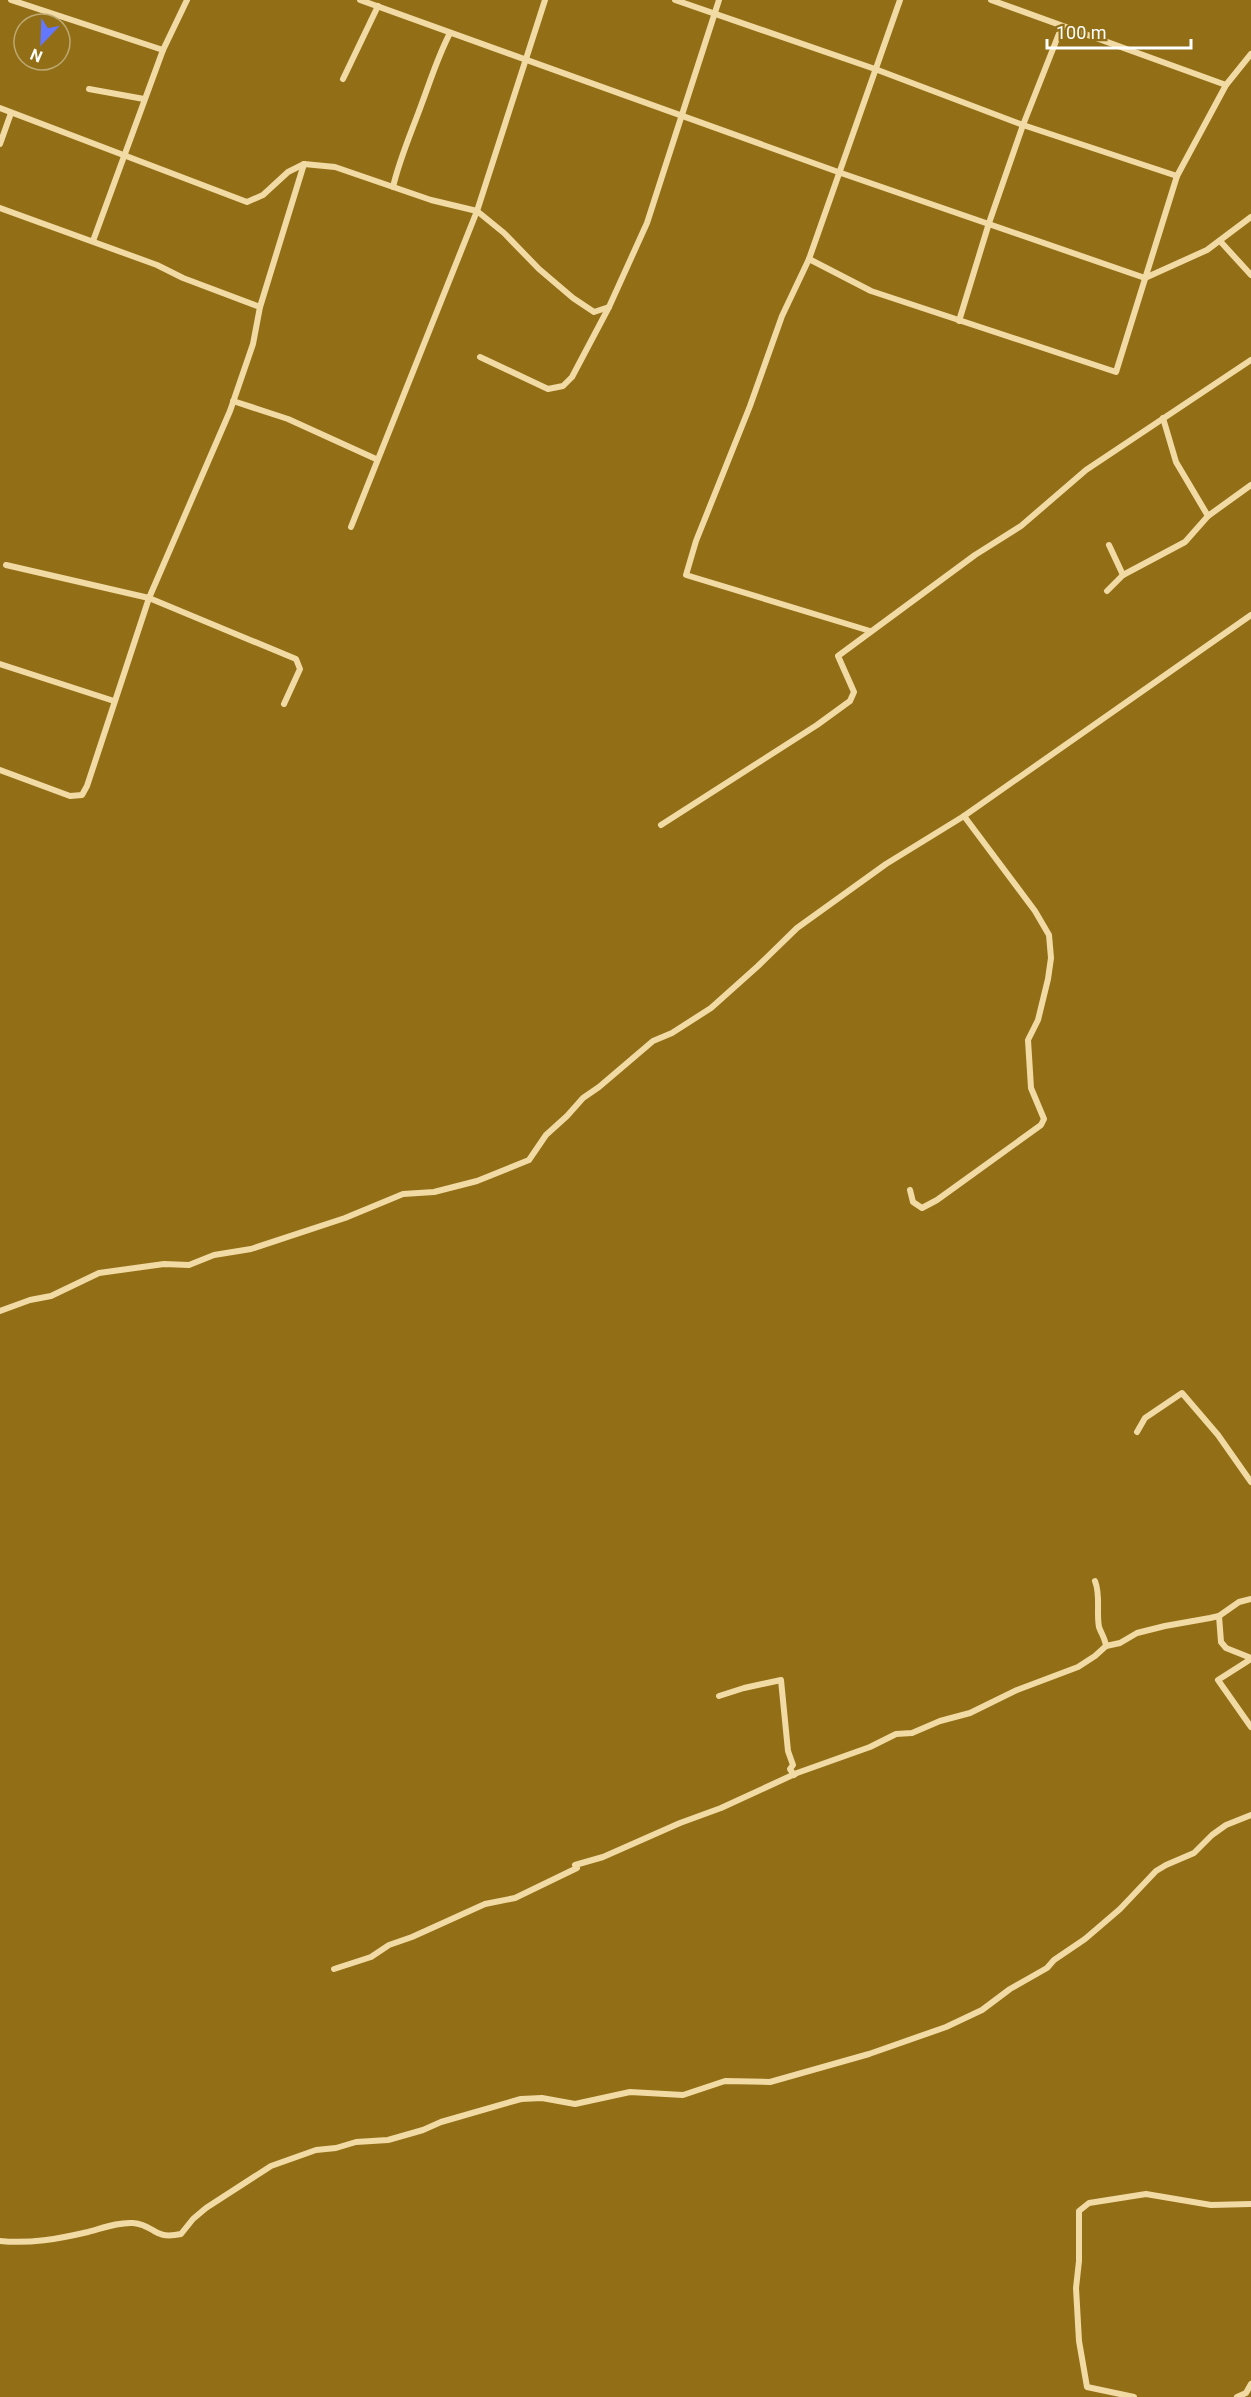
<svg xmlns="http://www.w3.org/2000/svg" width="1251" height="2397" font-family="Roboto,sans-serif">
	<style>
		.lines { fill: none; stroke-linecap: round; stroke-linejoin: round }
		.street { stroke: #f1daa4; stroke-width: 6 }
	</style>
	<rect width="100%" height="100%" fill="#926f16"/>
	<g class="lines">
		<!-- street -->
		<g class="street">
			<path d="M11 0 163 50"/>
			<path d="M360 0 841 173 1145 278 1207 250 1251 217"/>
			<path d="M675 0 875 69 1023 125 1177 176"/>
			<path d="M991 0 1226 85"/>
			<path d="M343 79 378 6"/>
			<path d="M89 89 144 99"/>
			<path d="M0 108 247 202 263 195 288 172 304 164 335 167 431 200 477 211 504 233 539 269 573 298 594 312 609 307"/>
			<path d="M0 144 11 113"/>
			<path d="M393 187C400 157 412 131 422 103 431 79 438 56 450 33"/>
			<path d="M0 208 157 265 183 278 260 307"/>
			<path d="M93 241 163 50 187 0"/>
			<path d="M1220 241 1251 275"/>
			<path d="M809 259 871 291 1116 372 1177 176 1226 85 1251 54"/>
			<path d="M959 321 989 223 1023 125 1062 26"/>
			<path d="M480 357 548 389 563 386 572 377 609 307 647 223 719 0"/>
			<path d="M233 401 288 419 376 459"/>
			<path d="M1163 418 1176 462 1208 516"/>
			<path d="M351 527 477 211 545 0"/>
			<path d="M1109 545 1123 575"/>
			<path d="M6 565 149 598 296 659 300 669 284 704"/>
			<path d="M1107 591 1123 575 1185 542 1208 516 1251 485"/>
			<path d="M870 631 686 575 696 541 750 406 782 316 809 259 900 0"/>
			<path d="M0 664 114 701"/>
			<path d="M0 770 70 796 82 795 87 786 149 598 230 411 253 344 260 307 304 164"/>
			<path d="M661 825 817 725 850 701 854 692 838 656 975 555 1021 526 1086 470 1251 360"/>
			<path d="M910 1190 913 1202 922 1208 937 1200 1041 1125 1044 1119 1031 1088 1028 1040 1038 1020 1048 979 1051 958 1049 935 1035 911 964 816"/>
			<path d="M0 1311 30 1300 51 1296 99 1273 164 1264 189 1265 214 1255 251 1249 345 1218 403 1194 434 1192 477 1181 529 1160 546 1135 567 1116 583 1098 599 1087 653 1041 672 1033 711 1008 758 966 797 928 886 864 964 816 1251 615"/>
			<path d="M1137 1432 1145 1418 1182 1393 1218 1435 1251 1482"/>
			<path d="M1095 1581C1101 1596 1096 1611 1099 1627 1101 1633 1105 1638 1106 1646"/>
			<path d="M1219 1616 1221 1642 1226 1648 1251 1658"/>
			<path d="M1251 1659 1218 1680 1251 1727"/>
			<path d="M719 1696 744 1688 781 1680 788 1751 793 1765 790 1769 794 1775"/>
			<path d="M334 1969 371 1957 389 1945 412 1937 485 1904 515 1898 577 1868 575 1865 603 1857 680 1823 721 1808 797 1773 870 1747 896 1734 912 1733 940 1721 970 1713 1017 1690 1078 1667 1095 1656 1106 1646 1120 1643 1137 1633 1165 1626 1210 1618 1219 1616 1239 1602 1251 1599"/>
			<path d="M0 2241C30 2244 58 2239 88 2232 103 2228 118 2222 133 2223 156 2225 152 2240 181 2234L193 2219 206 2208 271 2166 316 2150 336 2148 356 2142 388 2140 423 2130 441 2122 521 2099 542 2098 575 2104 630 2092 683 2095 725 2081 770 2082 869 2054 946 2027 982 2010 1010 1989 1047 1968 1054 1960 1085 1939 1120 1909 1156 1871 1166 1865 1194 1853 1212 1835 1226 1825 1251 1815"/>
			<path d="M1134 2397 1087 2387 1079 2341 1076 2288 1079 2261V2211L1089 2203 1146 2194 1211 2205 1251 2204"/>
			<path d="M1237 2397 1246 2393 1251 2384"/>
		</g>
	</g>
	<!-- north arrow -->
	<g transform="translate(42 42) rotate(203)"><circle r="28" fill="#926f16" stroke="#bea973" stroke-width="1.5"/>
	<path d="M0-4.5L10 22L0 15L-10 22Z" fill="#6377ff"/>
	<text y="-9" font-size="16" font-weight="bold" text-anchor="middle" fill="#ffffff">N</text>
	</g>
	<!-- scale -->
	<path d="M1047 39v9h144v-9" fill="none" stroke="#ffffff" stroke-width="3"/>
	<text x="1056" y="39" font-size="18" fill="#ffffff" stroke="#926f16" stroke-width="4.5" paint-order="stroke">100 m</text>
</svg>
